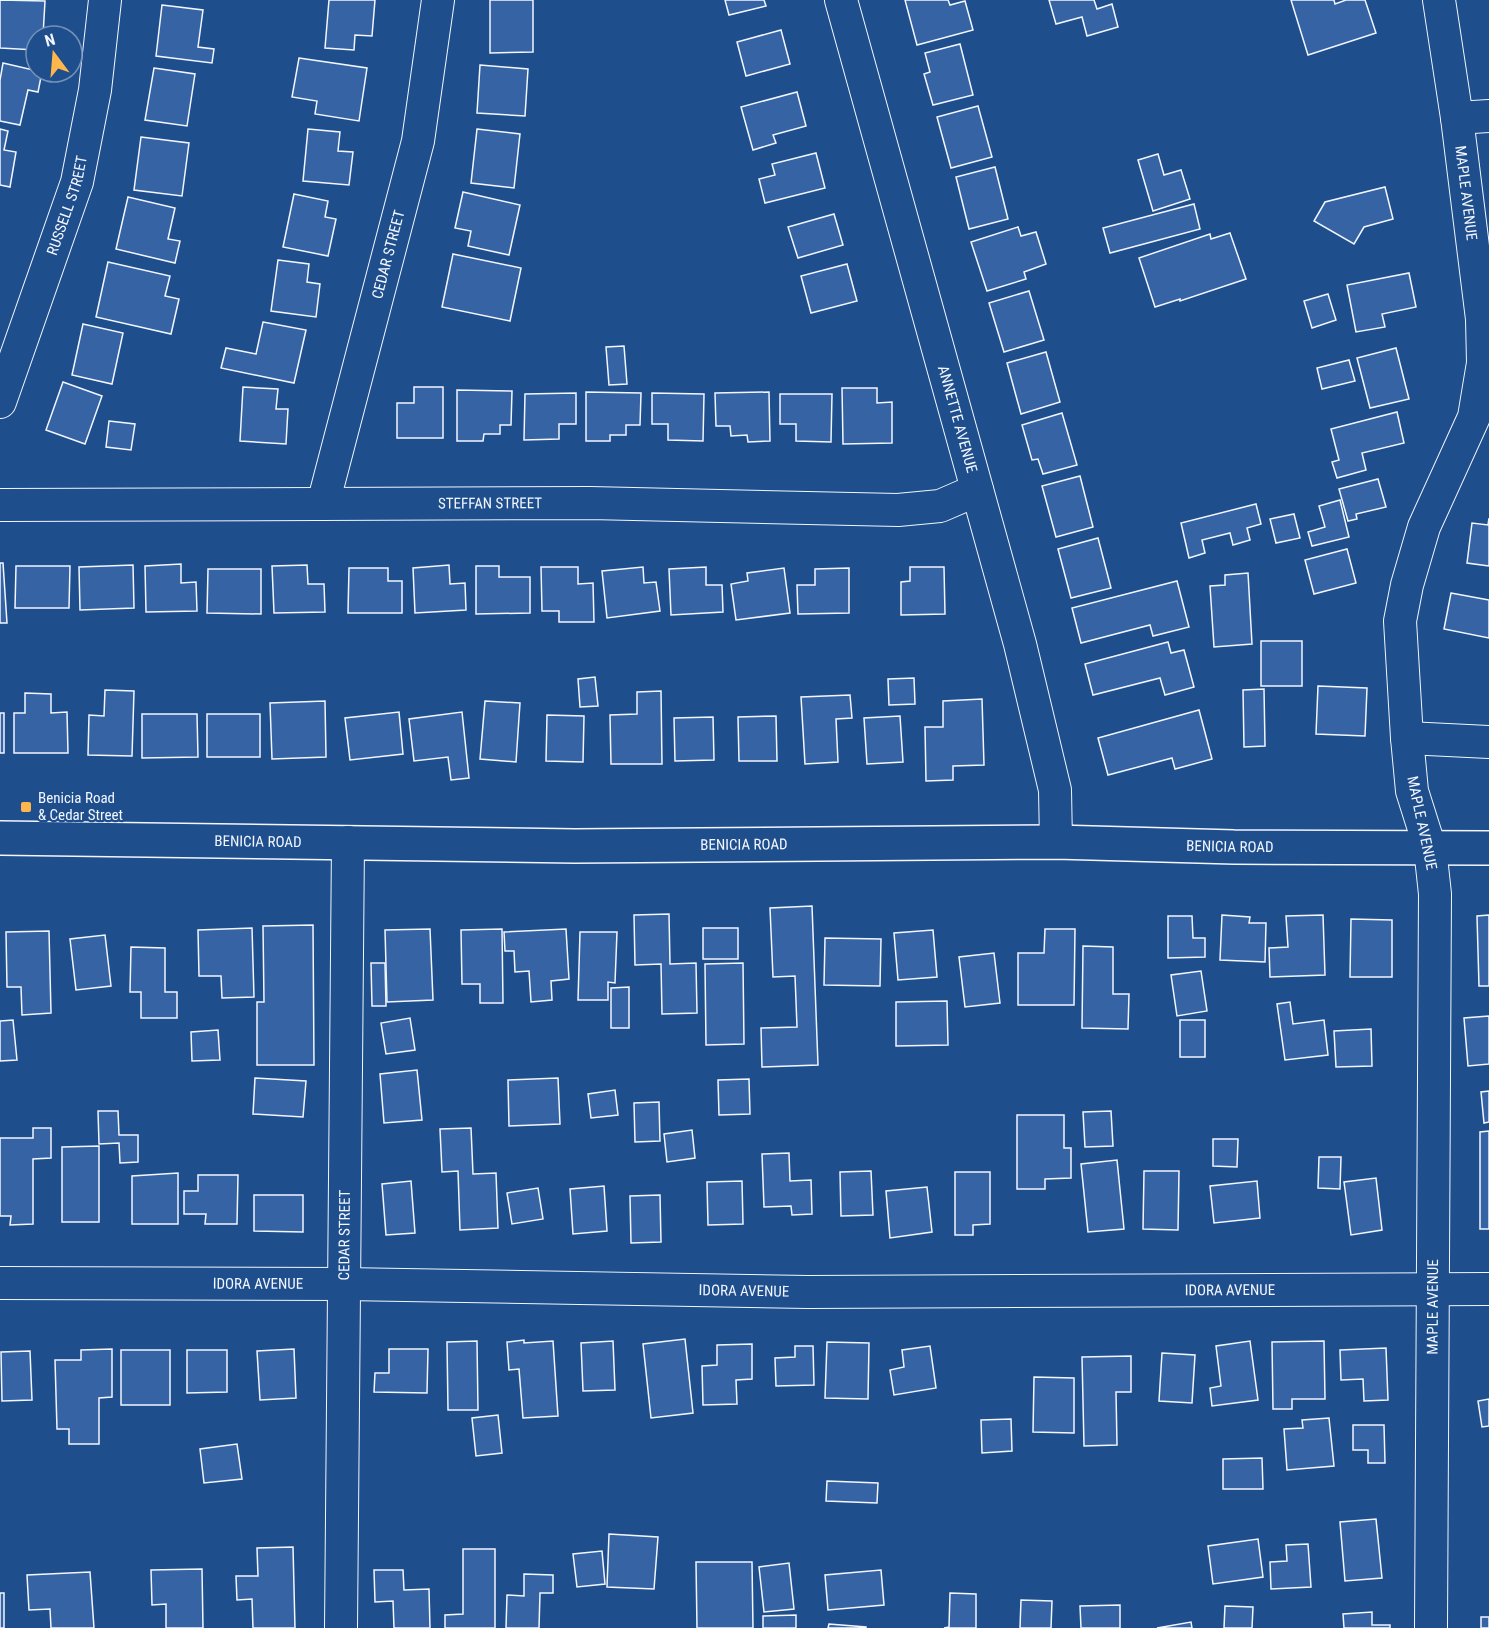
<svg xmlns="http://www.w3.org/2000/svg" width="1489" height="1628" font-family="'Roboto Condensed',sans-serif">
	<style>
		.building { fill: #3563a3; stroke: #f2f6ff; stroke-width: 1.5 }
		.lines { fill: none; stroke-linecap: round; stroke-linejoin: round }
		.minor-casing { stroke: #f2f6ff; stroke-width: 34 }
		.major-casing { stroke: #f2f6ff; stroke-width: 36 }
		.minor { stroke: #1f4e8c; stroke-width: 32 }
		.major { stroke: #1f4e8c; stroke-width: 33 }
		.poi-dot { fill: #ffb74d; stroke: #1f4e8c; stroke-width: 2 }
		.labels { text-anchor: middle; stroke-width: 4.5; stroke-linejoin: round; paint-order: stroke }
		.street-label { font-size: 15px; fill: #f2f6ff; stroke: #1f4e8c }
		.poi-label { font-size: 15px; fill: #f2f6ff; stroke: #1f4e8c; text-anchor: start }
	</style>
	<rect width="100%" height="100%" fill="#1f4e8c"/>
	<!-- building -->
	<g class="building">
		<path d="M0 0 45 1 43 36H36V50L0 48Z"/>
		<path d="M329 0H375L372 36 355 35 354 50 325 48Z"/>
		<path d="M490 0H533V52L490 53Z"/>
		<path d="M725 0H764L766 6 729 15Z"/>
		<path d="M905 0H948L950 5 965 1 973 30 917 45Z"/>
		<path d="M1049 0H1094L1097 9 1112 4 1118 27 1087 36 1082 17 1056 24Z"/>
		<path d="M1291 0H1334L1335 4 1346 0H1365L1376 33 1308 55Z"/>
		<path d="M162 5 203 10 198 47 214 49 212 63 156 56Z"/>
		<path d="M781 30 790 64 746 76 737 42Z"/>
		<path d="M960 44 973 95 933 105 924 74 930 72 925 53Z"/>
		<path d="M299 58 367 68 359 121 315 114 317 101 292 97Z"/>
		<path d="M3 63 42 72 38 92 28 90 20 125 0 121V80Z"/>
		<path d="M480 65 528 69 525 116 477 113Z"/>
		<path d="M154 68 195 74 187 126 145 120Z"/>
		<path d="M797 92 806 126 773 135 776 143 753 150 741 107Z"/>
		<path d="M978 106 992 157 951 168 937 117Z"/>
		<path d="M0 129 8 131 4 150 16 152 10 187 0 185Z"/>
		<path d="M308 129 340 132 338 151 353 152 349 185 303 181Z"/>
		<path d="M477 129 520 134 514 188 471 183Z"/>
		<path d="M141 137 189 143 182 196 134 190Z"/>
		<path d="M816 153 825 188 765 203 759 179 775 175 772 164Z"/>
		<path d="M1158 154 1164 175 1181 170 1190 199 1153 211 1138 160Z"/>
		<path d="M995 167 1008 219 969 229 956 177Z"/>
		<path d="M1385 187 1393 219 1364 227 1354 244 1314 221 1325 202Z"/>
		<path d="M463 192 520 205 509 255 468 246 471 231 455 228Z"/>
		<path d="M294 194 328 201 325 217 336 219 328 256 283 247Z"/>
		<path d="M128 197 175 208 168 239 180 241 175 263 116 249Z"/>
		<path d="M1194 204 1200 229 1110 253 1103 228Z"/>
		<path d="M834 214 843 245 798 258 788 227Z"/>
		<path d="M1018 227 1021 236 1036 232 1046 264 1024 272 1026 279 987 291 971 242Z"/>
		<path d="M1230 233 1246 279 1180 301V299L1155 307 1139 258 1210 234 1211 239Z"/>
		<path d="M453 254 521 268 510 321 442 307Z"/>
		<path d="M278 260 309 264 307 282 320 284 316 317 271 311Z"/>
		<path d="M108 262 170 276 165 296 179 299 171 334 96 317Z"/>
		<path d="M847 264 857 301 811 313 801 276Z"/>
		<path d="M1409 273 1416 307 1382 314 1385 327 1356 332 1347 285Z"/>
		<path d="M1029 291 1044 340 1004 352 989 303Z"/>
		<path d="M1328 294 1336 320 1312 328 1304 301Z"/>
		<path d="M263 322 306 330 294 383 221 368 226 348 256 354Z"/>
		<path d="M83 324 123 333 112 384 72 375Z"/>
		<path d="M624 346 627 384 609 385 606 347Z"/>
		<path d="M1396 348 1409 399 1370 408 1357 358Z"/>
		<path d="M1046 352 1060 402 1021 414 1007 363Z"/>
		<path d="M1349 360 1355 381 1322 389 1317 368Z"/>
		<path d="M63 382 102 396 85 444 46 430Z"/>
		<path d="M243 387 278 389 276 409H288L286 444 240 441Z"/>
		<path d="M414 387H443V438H397V403H414Z"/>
		<path d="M842 388H877V403L892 402V443L843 444Z"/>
		<path d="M457 390 512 391 511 425H500V434H484L483 441H457Z"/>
		<path d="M586 392 641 393 640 425H626V435H610V441H586Z"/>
		<path d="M769 392 770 441 748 442 747 435 731 436 730 426H716L715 393Z"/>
		<path d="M576 393V424H559V439L524 440 525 394Z"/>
		<path d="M652 393 704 394 703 441 668 440V424H652Z"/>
		<path d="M780 394H832L831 442 796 441V424H780Z"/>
		<path d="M1397 412 1404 443 1362 453 1366 470 1337 478 1332 462 1339 460 1331 429Z"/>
		<path d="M1062 413 1077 465 1043 474 1038 459 1032 460 1022 425Z"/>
		<path d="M109 421 135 424 131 450 106 447Z"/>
		<path d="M1080 476 1093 527 1056 537 1042 486Z"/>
		<path d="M1378 479 1386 507 1356 514 1357 519 1348 521 1339 489Z"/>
		<path d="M1340 500 1349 537 1312 546 1308 532 1325 527 1319 506Z"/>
		<path d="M1256 504 1261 524 1247 528 1250 540 1233 545 1230 533 1202 540 1205 553 1189 558 1181 523Z"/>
		<path d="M1294 514 1300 538 1276 543 1270 519Z"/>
		<path d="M1489 518V566L1467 563 1472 523 1488 525Z"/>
		<path d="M1098 538 1111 588 1071 598 1058 549Z"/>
		<path d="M1347 549 1356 583 1314 594 1305 560Z"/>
		<path d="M0 563H3L7 623H0Z"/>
		<path d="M181 564V583L196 582 197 611 146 612 145 566Z"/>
		<path d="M133 565 134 608 80 610 79 567Z"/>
		<path d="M307 565 308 584H324L325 612 274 613 272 566Z"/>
		<path d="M449 565 450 584 465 583 466 610 415 613 413 568Z"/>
		<path d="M16 566H70L69 608H15Z"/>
		<path d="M476 566H499V577H530V613L476 614Z"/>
		<path d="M541 567H578V584L593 583 594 622H559V611H542Z"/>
		<path d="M643 567 644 583 656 582 660 611 607 618 602 571Z"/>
		<path d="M706 567V585H722L723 612 671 615 669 569Z"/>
		<path d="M910 567H944L945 614 901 615V582L910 581Z"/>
		<path d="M349 568H388V581H402V613H348Z"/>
		<path d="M784 568 790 613 736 620 731 584 748 581 747 573Z"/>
		<path d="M849 568V613L798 614 797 585H815V569Z"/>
		<path d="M208 569H261V614L207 613Z"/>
		<path d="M1248 573 1252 644 1214 647 1210 586 1225 585V575Z"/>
		<path d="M1177 581 1189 627 1153 636 1150 625 1081 643 1072 608Z"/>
		<path d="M1451 593 1489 600V638L1444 629Z"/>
		<rect x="1261" y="641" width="41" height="45"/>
		<path d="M1168 642 1171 653 1184 650 1194 687 1165 695 1160 678 1093 695 1085 664Z"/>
		<path d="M595 677 598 706 580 707 578 679Z"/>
		<path d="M914 678 915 704 889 705 888 679Z"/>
		<path d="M1318 686 1367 688 1365 736 1316 734Z"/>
		<path d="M1264 689 1265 746 1244 747 1243 690Z"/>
		<path d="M105 690 134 691 132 756 88 755 89 715 104 716Z"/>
		<path d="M661 691 662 764H611L610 715 637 714V692Z"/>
		<path d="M25 693 51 694V713L67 712 68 753H14V713H25Z"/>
		<path d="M850 695 852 718 836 719 838 762 805 764 801 697Z"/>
		<path d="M982 699 984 765 953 766V780L926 781 925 727H943V701Z"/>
		<path d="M325 701 326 757 272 759 270 703Z"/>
		<path d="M485 701 520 703 516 762 480 759Z"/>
		<path d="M1199 710 1212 759 1175 769 1172 758 1108 775 1098 738Z"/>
		<path d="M399 712 403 754 350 760 345 718Z"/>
		<path d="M462 712 469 778 451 780 448 757 414 761 409 719Z"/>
		<rect x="0" y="713" width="4" height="40"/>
		<path d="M142 714H197L198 757 142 758Z"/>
		<rect x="207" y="714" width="53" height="43"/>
		<path d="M547 715 584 716 583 762 546 761Z"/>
		<path d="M776 716 777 761H739L738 717Z"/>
		<path d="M900 716 903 762 867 764 864 718Z"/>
		<path d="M713 717 714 760 675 761 674 718Z"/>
		<path d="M812 906 818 1065 762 1067 761 1028 797 1027 795 976 773 977 770 908Z"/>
		<path d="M669 914 670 964 696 963 697 1013 662 1014 661 964 635 965 634 915Z"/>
		<path d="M1222 915 1250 917 1249 923H1266L1265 962 1220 960Z"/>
		<path d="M1323 915 1325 975 1270 977 1269 948 1288 947 1286 916Z"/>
		<path d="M1489 915V986H1479L1477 916Z"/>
		<path d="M1168 916H1192L1193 938H1205V957L1168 958Z"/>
		<path d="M1351 919 1392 920V977H1350Z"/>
		<path d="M313 925 314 1065H257V1002H264L263 926Z"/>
		<path d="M252 928 254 997 222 998 221 976H199L198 930Z"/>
		<rect x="703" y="928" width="35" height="31"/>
		<path d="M430 929 433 1000 387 1002 385 930Z"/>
		<path d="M502 929 503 1003H480V984H462L461 930Z"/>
		<path d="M566 929 569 979 551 981 552 1000 531 1002 529 971 515 972 514 951H505L504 932Z"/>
		<path d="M1045 929H1075L1074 1005H1018V953H1044Z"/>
		<path d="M933 930 937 977 898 980 894 933Z"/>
		<path d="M49 931 51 1013 22 1015 21 987H7L6 932Z"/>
		<path d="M580 932H617L615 983 608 982V1000H578Z"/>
		<path d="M105 935 111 986 76 990 70 939Z"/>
		<path d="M825 938 881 939 880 986 824 985Z"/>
		<path d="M1083 946 1113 947V994H1129L1128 1029 1082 1028Z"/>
		<path d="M131 947 165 948V992H177V1018H141V992H130Z"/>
		<path d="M994 953 1000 1003 965 1007 959 957Z"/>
		<path d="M371 963H385L386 1006H372Z"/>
		<path d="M743 963 744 1044 706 1045 705 964Z"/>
		<path d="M1201 971 1207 1011 1177 1016 1171 975Z"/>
		<path d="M629 987V1028H611V988Z"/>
		<path d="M947 1001 948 1045 896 1046V1002Z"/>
		<path d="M1290 1002 1293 1024 1324 1020 1328 1055 1285 1060 1277 1004Z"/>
		<path d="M1489 1016V1064L1468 1066 1464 1018Z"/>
		<path d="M410 1018 415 1050 386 1054 381 1023Z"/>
		<path d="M13 1020 17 1060 0 1061V1021Z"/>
		<rect x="1180" y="1020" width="25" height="37"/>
		<path d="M1371 1029 1372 1066 1336 1067 1334 1031Z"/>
		<path d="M218 1030 220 1060 192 1061 191 1032Z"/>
		<path d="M417 1070 422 1120 384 1123 380 1074Z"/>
		<path d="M255 1078 306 1081 303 1117 253 1114Z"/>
		<path d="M558 1078 560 1124 509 1126 508 1080Z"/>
		<path d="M749 1079 750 1114 719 1115 718 1080Z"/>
		<path d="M615 1090 618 1115 591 1118 588 1094Z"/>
		<path d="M1489 1091V1122L1484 1123 1481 1092Z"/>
		<path d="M659 1102 660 1141 635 1142 634 1103Z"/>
		<path d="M98 1111H118L119 1135H138V1162L120 1163 119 1143 99 1144Z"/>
		<path d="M1111 1111 1113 1146 1085 1147 1083 1112Z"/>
		<path d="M1017 1115H1064V1148H1071V1178L1045 1179V1189H1017Z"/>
		<path d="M33 1128H51V1158L33 1159V1224L10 1225 11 1216H0V1138H33Z"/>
		<path d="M471 1128 473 1174 496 1173 498 1228 460 1230 458 1171 442 1172 440 1129Z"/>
		<path d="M692 1130 695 1158 667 1162 664 1134Z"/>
		<path d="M1489 1131V1229H1480V1132Z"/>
		<path d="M1213 1139H1238L1237 1167 1213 1166Z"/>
		<path d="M99 1146V1222H62V1147Z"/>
		<path d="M789 1153 790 1181 811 1180 812 1214 792 1215 791 1206 764 1207 762 1154Z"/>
		<path d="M1319 1157H1341L1340 1189 1318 1188Z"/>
		<path d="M1117 1160 1124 1229 1088 1232 1081 1164Z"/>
		<path d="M871 1171 873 1215 841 1216 840 1172Z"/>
		<path d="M1144 1171H1179L1178 1230 1143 1229Z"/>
		<path d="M955 1172H990V1224L973 1225V1235H955Z"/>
		<path d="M178 1173V1224H132V1176Z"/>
		<path d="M198 1175H238L237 1224H205L206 1214H184V1191H198Z"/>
		<path d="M1376 1178 1382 1230 1351 1235 1344 1182Z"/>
		<path d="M411 1181 415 1233 386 1235 382 1184Z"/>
		<path d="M742 1181 743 1224 708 1225 707 1182Z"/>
		<path d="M1257 1181 1260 1218 1214 1223 1210 1186Z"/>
		<path d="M604 1186 607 1231 573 1234 570 1189Z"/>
		<path d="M927 1187 932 1232 890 1238 886 1191Z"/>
		<path d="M538 1188 543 1219 512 1224 507 1193Z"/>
		<path d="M254 1195H303V1232L254 1231Z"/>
		<path d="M660 1195 661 1242 631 1243 630 1196Z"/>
		<path d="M685 1339 693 1413 651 1418 643 1344Z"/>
		<path d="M524 1340V1343L553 1341 558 1416 523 1418 519 1369 509 1370 507 1342Z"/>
		<path d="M477 1341 478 1410H448L447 1342Z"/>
		<path d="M613 1341 615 1390 583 1391 581 1343Z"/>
		<path d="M1250 1341 1258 1400 1212 1406 1210 1388 1221 1386 1216 1346Z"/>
		<path d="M1324 1341 1325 1399H1292V1409H1273L1272 1342Z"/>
		<path d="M827 1342 869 1343 868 1399 825 1398Z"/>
		<path d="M752 1344V1379L736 1380 737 1404 703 1405 702 1366 717 1365V1345Z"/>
		<path d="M795 1346H813L814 1385 776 1386 775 1358 795 1357Z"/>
		<path d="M930 1346 936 1388 894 1395 890 1370 904 1367 902 1350Z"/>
		<path d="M1386 1348 1388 1400 1364 1401 1363 1379 1341 1380 1340 1350Z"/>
		<path d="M112 1349V1397L99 1398V1444H69V1429H57L55 1360H81V1350Z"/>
		<path d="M294 1349 296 1398 260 1400 257 1351Z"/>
		<path d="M389 1349H428L427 1393 374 1392 375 1373H389Z"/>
		<rect x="121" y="1350" width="49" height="55"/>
		<path d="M187 1350H227V1392L187 1393Z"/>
		<path d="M30 1351 32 1400 2 1401 1 1352Z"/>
		<path d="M1162 1353 1195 1355 1192 1403 1159 1401Z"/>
		<path d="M1131 1356V1392H1116L1117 1445 1084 1446 1082 1357Z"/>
		<path d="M1034 1377 1074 1378V1433L1033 1432Z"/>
		<path d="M1489 1399V1426L1482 1427 1478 1401Z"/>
		<path d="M498 1415 502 1453 476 1456 472 1418Z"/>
		<path d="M1329 1418 1334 1466 1287 1470 1284 1429 1303 1428 1302 1420Z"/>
		<path d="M1011 1419 1012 1451 982 1453 981 1420Z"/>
		<path d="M1353 1425H1384L1385 1463H1368V1450H1353Z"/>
		<path d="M237 1444 242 1479 204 1483 200 1449Z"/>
		<path d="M1262 1458 1263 1489H1223V1459Z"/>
		<path d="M827 1481 878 1483 877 1503 826 1501Z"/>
		<path d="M1376 1519 1382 1578 1345 1581 1340 1522Z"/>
		<path d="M609 1534 658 1537 654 1589 607 1587Z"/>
		<path d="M1258 1539 1263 1577 1213 1584 1208 1546Z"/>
		<path d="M1308 1544 1311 1587 1271 1589 1270 1562 1287 1561 1286 1545Z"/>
		<path d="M293 1547 295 1628H253L252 1599 237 1600 236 1576H258L257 1548Z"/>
		<path d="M463 1549H495V1628H445V1615L463 1614Z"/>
		<path d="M602 1551 605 1584 577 1587 573 1554Z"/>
		<path d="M696 1562H752L753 1628H697Z"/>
		<path d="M789 1563 794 1609 764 1612 759 1567Z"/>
		<path d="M202 1569 203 1628H166V1604L152 1605 151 1570Z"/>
		<path d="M374 1570H403L404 1590 429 1589 430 1628H394L393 1601 375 1602Z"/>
		<path d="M881 1570 884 1605 828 1610 825 1575Z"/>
		<path d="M90 1572 94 1628H51L50 1609 29 1610 27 1575Z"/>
		<path d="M524 1574 553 1575V1593H540L539 1628H506L507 1595 524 1596Z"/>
		<rect x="0" y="1593" width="4" height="35"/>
		<path d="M950 1593 976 1594V1628H944L949 1627Z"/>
		<path d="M1021 1600 1052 1601 1051 1628H1020Z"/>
		<path d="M1120 1605V1628H1081L1080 1606Z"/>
		<path d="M1225 1606 1253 1607 1252 1628H1224Z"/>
		<path d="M1372 1612V1625H1390V1628H1344L1343 1614Z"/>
		<path d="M796 1615V1628H763V1616Z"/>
		<rect x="1481" y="1617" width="8" height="11"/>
		<path d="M1191 1622 1192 1628H1157Z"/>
		<path d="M829 1624 866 1627V1628H828Z"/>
	</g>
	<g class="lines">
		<defs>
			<g id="minor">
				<path id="s1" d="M841 0 1020 644 1055 790 1056 842"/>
				<path d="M1457 118 1489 116"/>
				<path id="s2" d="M0 402 77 182 95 90 105 0"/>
				<path id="s3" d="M323 504 418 141 438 0"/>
				<path id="s4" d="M0 505 590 503 898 510 940 506 977 490"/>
				<path d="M1407 738 1489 742"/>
				<path id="s5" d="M0 1283 344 1284 808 1292 1489 1289"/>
				<path id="s6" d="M341 1628 348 842"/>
				<path id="s7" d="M1431 1628 1435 894 1430 848 1412 791 1407 738 1400 621 1407 585 1424 527 1474 417 1483 363 1482 319 1457 118 1439 0"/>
			</g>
			<g id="major">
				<path id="s8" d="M0 838 575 846 1056 842 1234 847 1489 848"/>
			</g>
		</defs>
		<!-- minor casing -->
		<use href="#minor" class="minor-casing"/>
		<!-- major casing -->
		<use href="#major" class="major-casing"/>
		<!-- minor -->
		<use href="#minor" class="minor"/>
		<!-- major -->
		<use href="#major" class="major"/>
	</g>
	<!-- markers -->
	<rect class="poi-dot" x="20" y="801" width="12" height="12" rx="3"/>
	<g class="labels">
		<!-- street labels -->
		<g class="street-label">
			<text transform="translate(1466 193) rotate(83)" y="5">MAPLE AVENUE</text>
			<text dy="5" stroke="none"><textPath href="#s2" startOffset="208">RUSSELL STREET</textPath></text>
			<text dy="5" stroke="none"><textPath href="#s3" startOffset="258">CEDAR STREET</textPath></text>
			<text dy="5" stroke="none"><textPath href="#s1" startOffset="435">ANNETTE AVENUE</textPath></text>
			<text dy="5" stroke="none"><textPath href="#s4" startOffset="490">STEFFAN STREET</textPath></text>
			<text transform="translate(1422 823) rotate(78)" y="5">MAPLE AVENUE</text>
			<text dy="5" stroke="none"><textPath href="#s8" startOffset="258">BENICIA ROAD</textPath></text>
			<text dy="5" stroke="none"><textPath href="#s8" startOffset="744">BENICIA ROAD</textPath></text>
			<text dy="5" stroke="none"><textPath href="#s8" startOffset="1230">BENICIA ROAD</textPath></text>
			<text dy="5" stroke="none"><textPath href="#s6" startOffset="393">CEDAR STREET</textPath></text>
			<text dy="5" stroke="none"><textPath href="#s5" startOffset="258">IDORA AVENUE</textPath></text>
			<text dy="5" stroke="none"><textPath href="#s5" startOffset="1230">IDORA AVENUE</textPath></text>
			<text dy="5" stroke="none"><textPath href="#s5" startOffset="744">IDORA AVENUE</textPath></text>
			<text dy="5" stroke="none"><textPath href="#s7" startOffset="321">MAPLE AVENUE</textPath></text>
		</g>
		<!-- poi labels -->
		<g class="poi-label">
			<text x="38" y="803">Benicia Road<tspan x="38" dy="17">&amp; Cedar Street</tspan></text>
		</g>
	</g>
	<!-- north arrow -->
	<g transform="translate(54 54) rotate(344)"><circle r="28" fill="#1f4e8c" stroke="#7391ba" stroke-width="1.5"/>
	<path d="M0-4.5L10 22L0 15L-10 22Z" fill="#ffb74d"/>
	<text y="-9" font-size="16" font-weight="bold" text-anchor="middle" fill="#f2f6ff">N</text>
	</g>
</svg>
